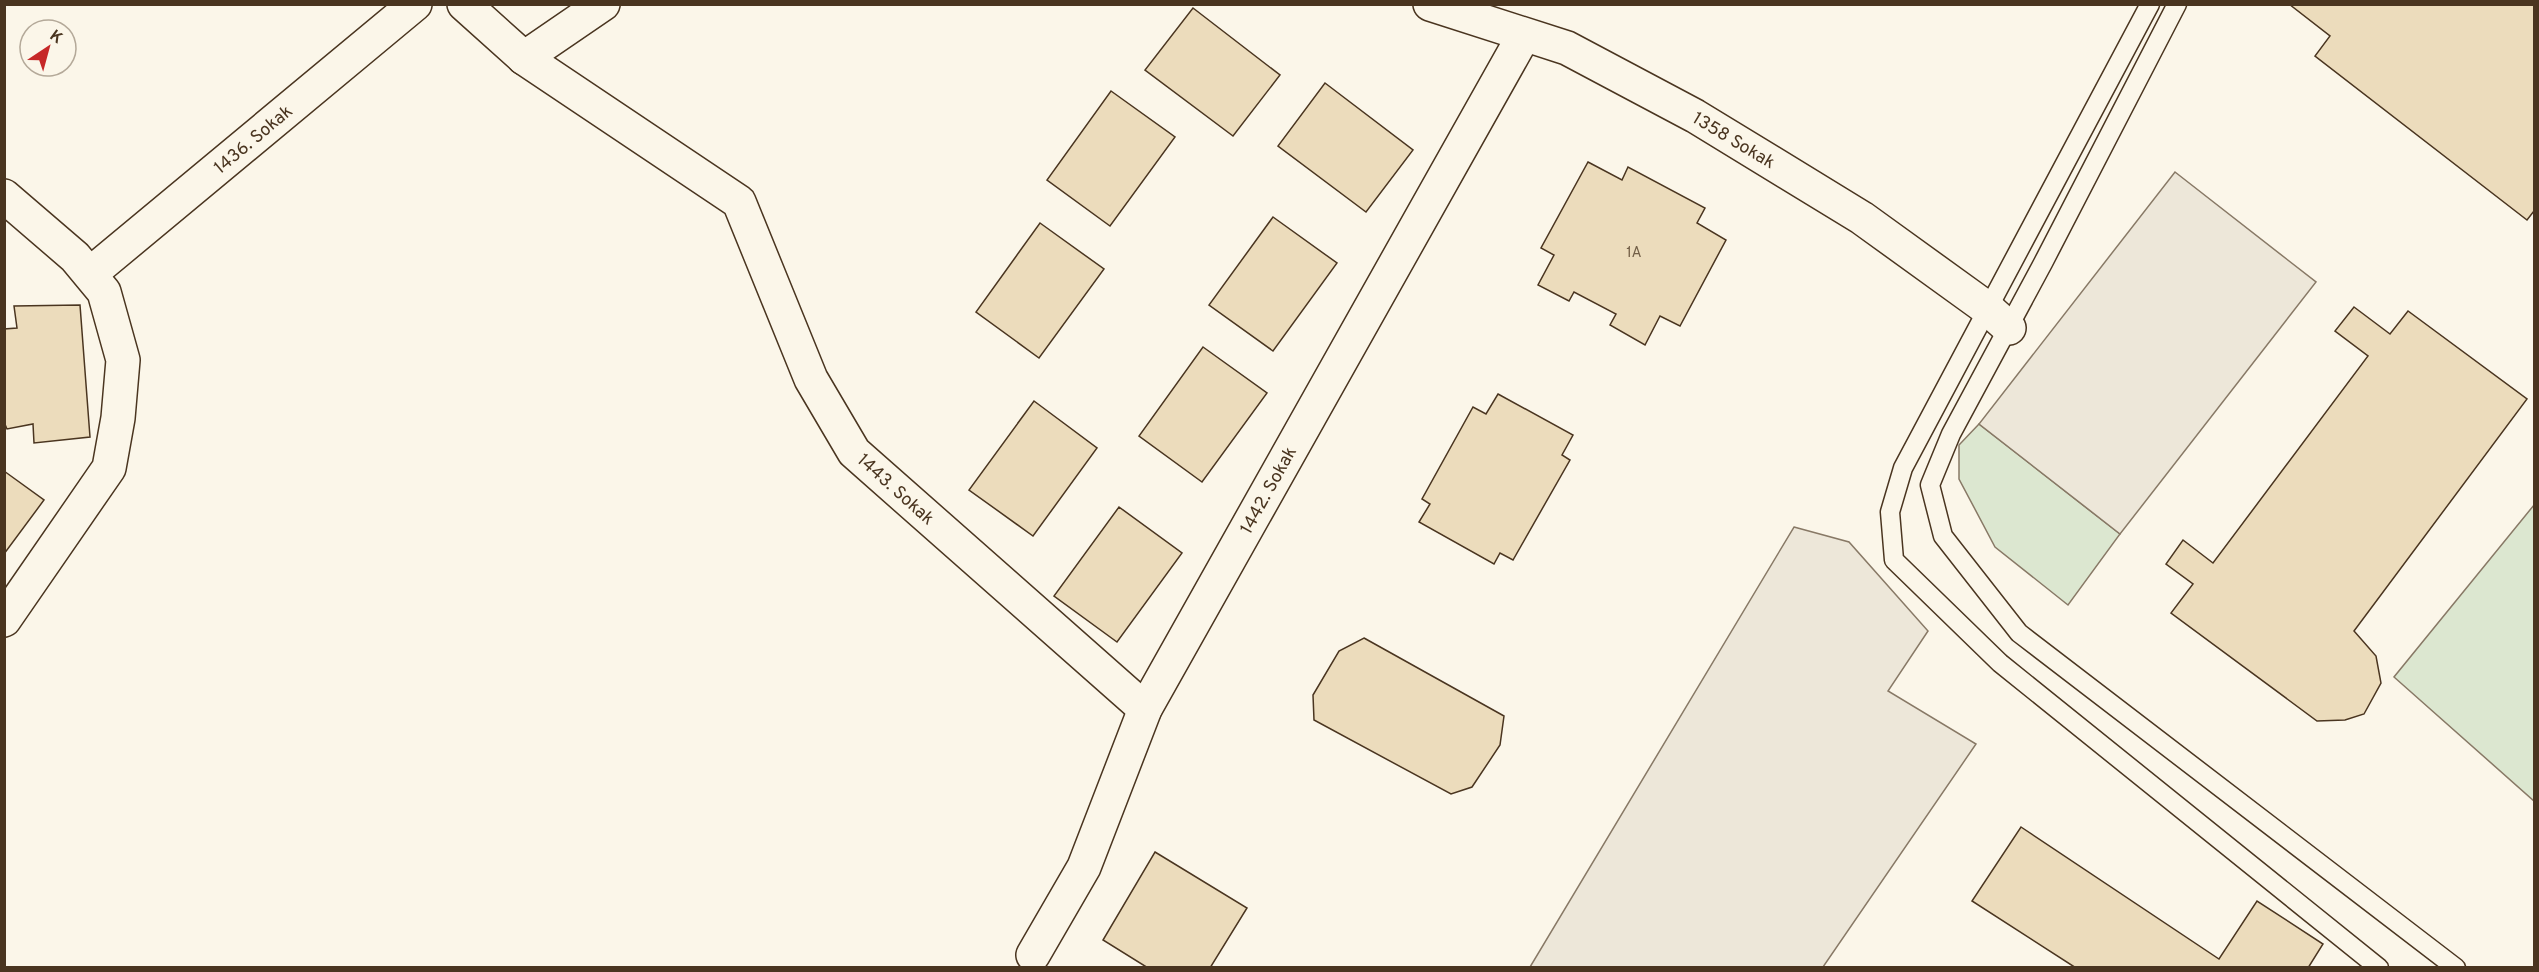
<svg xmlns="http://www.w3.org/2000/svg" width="2539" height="972" font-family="Overpass,sans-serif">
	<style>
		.green { fill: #dce7d0; stroke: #887966; stroke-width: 1.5 }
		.parking { fill: #ede7d9; stroke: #887966; stroke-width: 1.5 }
		.building { fill: #ecdcbc; stroke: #4a3520; stroke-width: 1.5 }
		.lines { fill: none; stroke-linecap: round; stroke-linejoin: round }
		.service-casing { stroke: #4a3520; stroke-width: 21 }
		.minor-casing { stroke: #4a3520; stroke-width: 36 }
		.service { stroke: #fbf6e9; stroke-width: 18 }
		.minor { stroke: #fbf6e9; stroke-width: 33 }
		.labels { text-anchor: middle; stroke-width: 4.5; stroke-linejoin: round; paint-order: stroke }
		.number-label { font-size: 15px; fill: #725f47 }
		.street-label { font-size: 18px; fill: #4a3520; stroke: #fbf6e9 }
	</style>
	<rect width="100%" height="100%" fill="#fbf6e9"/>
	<!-- green -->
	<g class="green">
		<path d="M1979 424 2120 534 2068 605 1995 547 1959 479V445Z"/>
		<path d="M2534 505V801L2394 677Z"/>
	</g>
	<!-- parking -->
	<g class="parking">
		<path d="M2175 172 2316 282 2120 534 1979 424Z"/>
		<path d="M1794 527 1849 542 1928 631 1888 691 1976 744 1823 967H1530Z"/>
	</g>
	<!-- building -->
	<g class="building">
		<path d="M2289 4H2534V211L2527 220 2315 56 2330 36Z"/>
		<path d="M1193 8 1280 75 1233 136 1145 70Z"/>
		<path d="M1325 83 1413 150 1366 212 1278 146Z"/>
		<path d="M1111 91 1175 137 1110 226 1047 180Z"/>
		<path d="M1588 162 1622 180 1628 167 1705 208 1697 223 1726 240 1680 326 1660 316 1645 345 1610 325 1616 314 1574 292 1569 301 1538 285 1554 255 1541 248Z"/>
		<path d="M1273 217 1337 263 1273 351 1209 305Z"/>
		<path d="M1040 223 1104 269 1039 358 976 312Z"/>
		<path d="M80 305 90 437 34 443 33 424 7 429 4 422V329L17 328 14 306Z"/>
		<path d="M2354 307 2390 334 2408 311 2527 399 2354 631 2376 656 2381 683 2364 714 2345 720 2317 721 2171 613 2193 584 2166 564 2183 540 2213 563 2368 356 2335 331Z"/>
		<path d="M1203 347 1267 393 1202 482 1139 436Z"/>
		<path d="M1498 394 1573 435 1562 455 1570 460 1513 560 1500 553 1494 564 1419 522 1430 504 1422 499 1473 407 1486 414Z"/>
		<path d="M1034 401 1097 448 1033 536 969 490Z"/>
		<path d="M4 471 44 500 4 554Z"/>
		<path d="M1119 507 1182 553 1117 642 1054 596Z"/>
		<path d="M1364 638 1504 716 1500 745 1472 787 1451 794 1314 720 1313 695 1339 651Z"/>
		<path d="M2021 827 2219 959 2257 901 2323 944 2308 968H2076L1972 901Z"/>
		<path d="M1155 852 1247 908 1210 968H1148L1103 940Z"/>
	</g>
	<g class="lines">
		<defs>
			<g id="service">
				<path d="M2150 4 1903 468 1890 512 1894 560 2000 663 2379 968"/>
				<path d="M2177 4 2043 263 1951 434 1930 485 1943 536 2019 633 2456 968"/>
			</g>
			<g id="minor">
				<path d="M464 4 524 58 739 202 811 379 854 452 1145 709"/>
				<path d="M1430 4 1567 48 1695 116 1862 218 1988 309 2009 328"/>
				<path d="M524 58 603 4"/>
				<path d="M4 196 75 257 104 292 123 360 118 418 109 468 4 620"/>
				<path d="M90 274 415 4"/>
				<path d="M1033 955 1084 867 1145 709 1524 35"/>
			</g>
		</defs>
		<!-- service casing -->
		<use href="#service" class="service-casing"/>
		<!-- minor casing -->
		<use href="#minor" class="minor-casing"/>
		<!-- service -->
		<use href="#service" class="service"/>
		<!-- minor -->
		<use href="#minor" class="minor"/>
	</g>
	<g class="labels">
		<!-- number labels -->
		<g class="number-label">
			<text x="1634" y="257">1A</text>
		</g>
		<!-- street labels -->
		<g class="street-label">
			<text transform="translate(253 139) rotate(-40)" y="6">1436. Sokak</text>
			<text transform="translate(1734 140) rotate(31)" y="6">1358 Sokak</text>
			<text transform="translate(896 489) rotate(42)" y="6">1443. Sokak</text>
			<text transform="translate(1268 490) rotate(-61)" y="6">1442. Sokak</text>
		</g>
	</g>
	<!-- border -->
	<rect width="2539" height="972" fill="none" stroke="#4a3520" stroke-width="12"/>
	<!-- north arrow -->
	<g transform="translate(48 48) rotate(36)"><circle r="28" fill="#fbf6e9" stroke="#b4a999" stroke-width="1.5"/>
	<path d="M0-4.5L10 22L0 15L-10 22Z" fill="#c62828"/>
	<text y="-9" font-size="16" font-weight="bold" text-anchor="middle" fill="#4a3520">K</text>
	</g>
</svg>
